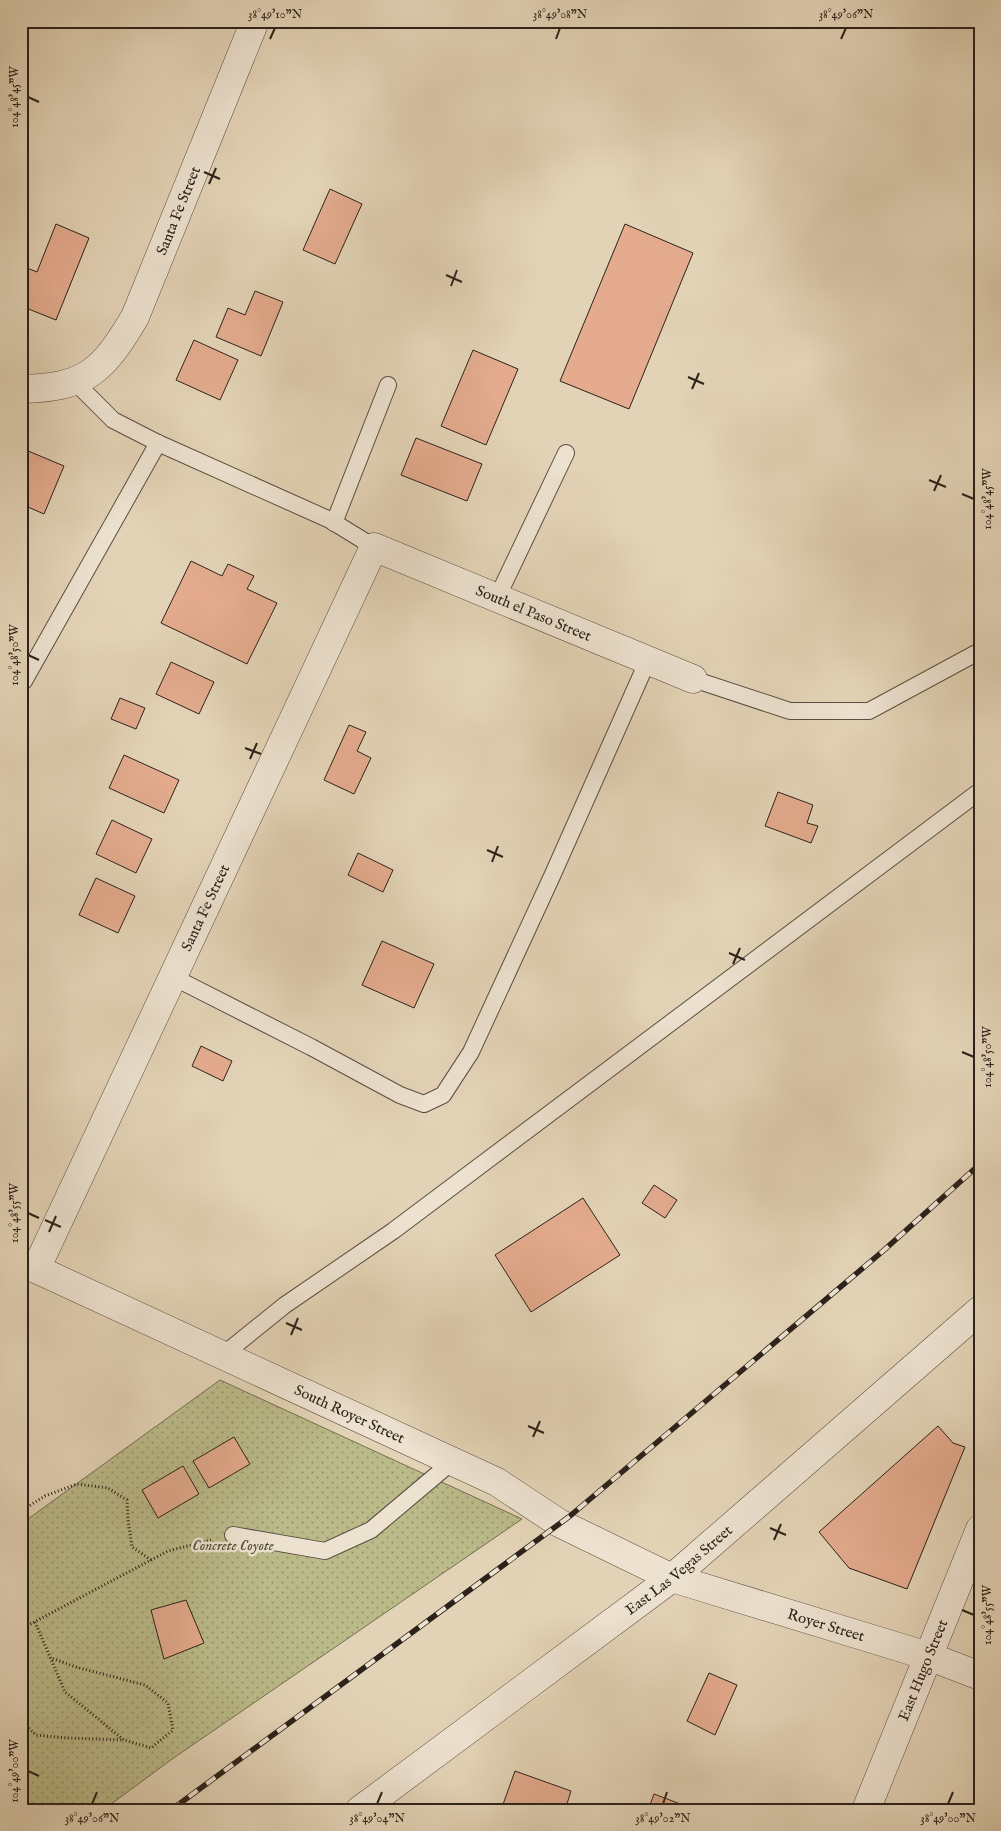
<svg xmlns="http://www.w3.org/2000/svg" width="1001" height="1831" font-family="'IM FELL English',serif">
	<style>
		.park { fill: url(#park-dots); stroke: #746e52 }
		.building { fill: #e4ab8e; stroke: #2c221a }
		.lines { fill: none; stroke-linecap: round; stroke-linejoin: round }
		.service-casing { stroke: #5a4e41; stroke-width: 18 }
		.minor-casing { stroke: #5a4e41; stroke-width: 29 }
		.tertiary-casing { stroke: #5a4e41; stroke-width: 29 }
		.path { stroke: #2c221a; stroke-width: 3; stroke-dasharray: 1 2.5; stroke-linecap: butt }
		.service { stroke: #ede2d0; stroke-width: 16 }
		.minor { stroke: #ede2d0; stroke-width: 28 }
		.tertiary { stroke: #ede2d0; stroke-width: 28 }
		.rail-casing { stroke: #2c221a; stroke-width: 5.5 }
		.rail { stroke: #ede2d0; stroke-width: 4; stroke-dasharray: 11; stroke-linecap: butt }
		.ticks { fill: none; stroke: #2c221a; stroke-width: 2 }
		.labels { text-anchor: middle; stroke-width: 5; stroke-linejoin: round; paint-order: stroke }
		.street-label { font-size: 15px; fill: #2c221a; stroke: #ede2d0 }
		.park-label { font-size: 15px; font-style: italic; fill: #504836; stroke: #ede2d0 }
		.neatline { fill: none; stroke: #2c221a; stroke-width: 2 }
		.ticks-label { font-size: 12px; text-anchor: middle; fill: #2c221a }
	</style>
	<defs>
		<pattern id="park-dots" width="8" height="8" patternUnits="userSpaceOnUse" patternTransform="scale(1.25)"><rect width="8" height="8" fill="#bbba89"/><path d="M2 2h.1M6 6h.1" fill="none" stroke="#98976f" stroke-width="1.8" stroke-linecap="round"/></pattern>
	</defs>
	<rect width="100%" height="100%" fill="#e3d3b6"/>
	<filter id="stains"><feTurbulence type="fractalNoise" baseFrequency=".004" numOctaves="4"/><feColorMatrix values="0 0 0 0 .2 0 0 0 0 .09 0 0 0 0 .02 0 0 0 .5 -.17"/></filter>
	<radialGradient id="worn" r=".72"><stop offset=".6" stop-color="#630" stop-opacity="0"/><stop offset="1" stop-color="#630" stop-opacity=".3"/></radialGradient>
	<!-- park -->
	<path class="park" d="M220 1380 522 1519 175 1757 103 1810H21V1524Z"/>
	<!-- building -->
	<g class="building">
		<path d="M330 189 362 204 335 264 303 250Z"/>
		<path d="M56 224 89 238 56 320 21 306V282L27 268 37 272Z"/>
		<path d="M625 224 693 253 629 409 560 381Z"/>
		<path d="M255 291 283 302 261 356 216 337 228 308 245 315Z"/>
		<path d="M194 340 238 360 220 400 176 380Z"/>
		<path d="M473 350 518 369 486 445 441 426Z"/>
		<path d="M416 438 482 464 467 501 401 475Z"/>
		<path d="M21 448 64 466 44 514 21 504Z"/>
		<path d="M191 561 222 576 228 564 254 576 247 589 277 603 247 664 161 623Z"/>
		<path d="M171 662 214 682 199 714 156 694Z"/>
		<path d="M120 698 145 708 136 729 111 719Z"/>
		<path d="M349 725 366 732 357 751 371 758 354 794 324 780Z"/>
		<path d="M124 755 179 780 164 813 109 788Z"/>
		<path d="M778 792 813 805 807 823 818 826 811 843 765 826Z"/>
		<path d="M112 820 152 839 136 873 96 854Z"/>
		<path d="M358 853 393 870 383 892 348 875Z"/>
		<path d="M96 878 135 896 118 933 79 915Z"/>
		<path d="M382 941 434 964 414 1008 362 985Z"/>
		<path d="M201 1046 232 1061 223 1081 192 1066Z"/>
		<path d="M654 1185 677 1200 665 1218 642 1203Z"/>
		<path d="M583 1198 620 1255 531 1312 495 1255Z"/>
		<path d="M938 1426 953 1443 965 1447 907 1589 849 1568 819 1532Z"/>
		<path d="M234 1437 250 1464 209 1488 193 1461Z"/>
		<path d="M183 1466 199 1494 158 1518 142 1490Z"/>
		<path d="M186 1600 204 1643 164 1659 151 1610Z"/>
		<path d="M709 1673 737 1685 715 1735 687 1721Z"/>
		<path d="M515 1771 571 1791 565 1810H501Z"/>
		<path d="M654 1794 683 1805 681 1810H648Z"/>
	</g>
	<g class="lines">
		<defs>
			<g id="service">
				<path d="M75 382 113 420 158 443 330 520 374 547"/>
				<path d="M334 523 388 385"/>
				<path d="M497 598 566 453"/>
				<path d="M693 679 790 711H869L980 651"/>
				<path d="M24 681 158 443"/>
				<path d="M173 977 311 1047 400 1095 424 1104 443 1095 471 1052 553 874 648 660"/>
				<path d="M223 1355 285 1305 393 1231 980 791"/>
				<path d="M233 1535 325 1551 371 1530 453 1461"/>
			</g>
			<g id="minor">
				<path id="s1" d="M21 389C86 388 103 371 135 317L255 21"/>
				<path id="s2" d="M36 1269 374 547 693 679"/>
				<path id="s3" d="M672 1578 928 1656 980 1676"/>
				<path id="s4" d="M866 1810 980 1529"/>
			</g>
			<g id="tertiary">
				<path id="s5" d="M21 1262 497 1482 559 1523 672 1578"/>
				<path id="s6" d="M360 1810 672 1578 980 1310"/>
			</g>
		</defs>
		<!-- service casing -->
		<use href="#service" class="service-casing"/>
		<!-- minor casing -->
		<use href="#minor" class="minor-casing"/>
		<!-- tertiary casing -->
		<use href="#tertiary" class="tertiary-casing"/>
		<!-- path -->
		<g class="path">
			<path d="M21 1511 45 1496 77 1484 108 1488 127 1500 128 1520 132 1547 151 1560"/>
			<path d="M35 1622 65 1692 124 1740 151 1748 173 1730 168 1703 145 1685 76 1667 51 1658"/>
			<path d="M21 1629 168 1551 211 1540"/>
			<path d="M21 1721 36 1735 67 1738 124 1740"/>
		</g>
		<!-- service -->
		<use href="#service" class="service"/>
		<!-- minor -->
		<use href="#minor" class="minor"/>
		<!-- tertiary -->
		<use href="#tertiary" class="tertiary"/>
		<defs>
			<path id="rail" d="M171 1810 570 1516 883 1251 980 1164"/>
		</defs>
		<!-- rail casing -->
		<use href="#rail" class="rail-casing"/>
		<!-- rail -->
		<use href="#rail" class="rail"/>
	</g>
	<!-- ticks -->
	<path class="ticks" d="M270 39 275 28M556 39 560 28M841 39 846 28M28 97 39 102M204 172 220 179M209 184 216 168M446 275 462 282M451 286 457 270M688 377 704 384M692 389 699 373M929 480 946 487M934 491 941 475M962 494 974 499M28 655 39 660M245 748 261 754M250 759 257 743M487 850 503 857M492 862 498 846M729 953 745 960M733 964 740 948M962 1052 974 1057M28 1213 39 1218M45 1220 61 1227M49 1232 56 1216M286 1323 302 1330M291 1335 298 1318M528 1426 544 1433M533 1437 540 1421M770 1528 786 1535M774 1540 781 1524M962 1610 974 1615M28 1771 39 1776M92 1804 97 1792M377 1804 382 1792M663 1804 667 1792M948 1804 953 1792"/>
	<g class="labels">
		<!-- street labels -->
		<g class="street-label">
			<text dy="5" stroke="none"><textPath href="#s1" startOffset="259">Santa Fe Street</textPath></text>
			<text dy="5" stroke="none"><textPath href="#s2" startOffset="970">South el Paso Street</textPath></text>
			<text dy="5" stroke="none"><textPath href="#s2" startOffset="399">Santa Fe Street</textPath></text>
			<text dy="5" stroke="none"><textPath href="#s5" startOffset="362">South Royer Street</textPath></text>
			<text dy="5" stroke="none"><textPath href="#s6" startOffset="399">East Las Vegas Street</textPath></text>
			<text dy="5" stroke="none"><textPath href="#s3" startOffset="161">Royer Street</textPath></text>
			<text dy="5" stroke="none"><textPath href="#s4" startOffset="151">East Hugo Street</textPath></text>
		</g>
		<!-- park labels -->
		<g class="park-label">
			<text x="233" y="1550">Concrete Coyote</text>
		</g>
	</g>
	<!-- margin -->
	<rect width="1001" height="1831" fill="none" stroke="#e3d3b6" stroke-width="55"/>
	<rect x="28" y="28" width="946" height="1776" class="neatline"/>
	<g class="ticks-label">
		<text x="275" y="18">38°49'10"N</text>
		<text x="560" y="18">38°49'08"N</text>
		<text x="846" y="18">38°49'06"N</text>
		<text transform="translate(14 97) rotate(-90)" y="4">104°48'45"W</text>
		<text transform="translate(987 499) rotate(-90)" y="4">104°48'45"W</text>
		<text transform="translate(14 655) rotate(-90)" y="4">104°48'50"W</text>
		<text transform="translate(987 1057) rotate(-90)" y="4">104°48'50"W</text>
		<text transform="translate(14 1213) rotate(-90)" y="4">104°48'55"W</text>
		<text transform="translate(987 1615) rotate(-90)" y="4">104°48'55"W</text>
		<text transform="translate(14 1771) rotate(-90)" y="4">104°49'00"W</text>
		<text x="92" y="1822">38°49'06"N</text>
		<text x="377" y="1822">38°49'04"N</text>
		<text x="663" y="1822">38°49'02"N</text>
		<text x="948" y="1822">38°49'00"N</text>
	</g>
	<rect width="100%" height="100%" filter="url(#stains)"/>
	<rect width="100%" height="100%" fill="url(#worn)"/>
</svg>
